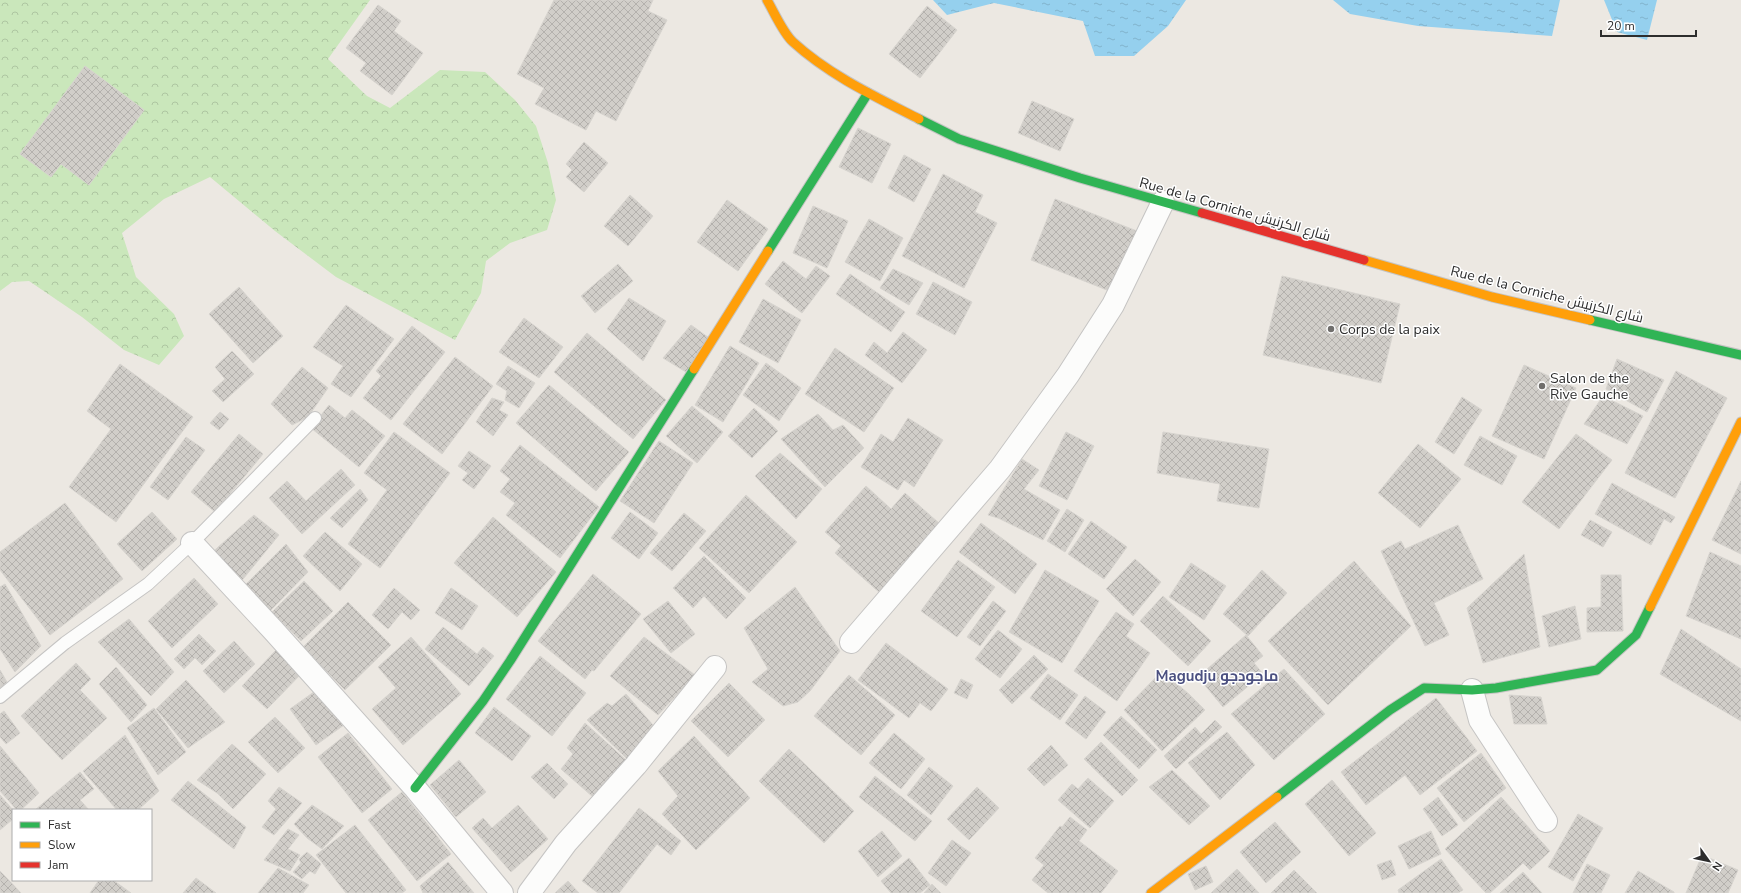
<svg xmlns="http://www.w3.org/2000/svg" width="1741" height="893" font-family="'Nunito Sans',Cairo,sans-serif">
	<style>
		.forest { fill: url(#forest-crowns) }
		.water { fill: url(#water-ripples) }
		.building { fill: url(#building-cross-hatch); stroke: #d7d4cf }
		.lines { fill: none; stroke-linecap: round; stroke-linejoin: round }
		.lane-casing { stroke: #c5c4c3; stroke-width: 14 }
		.street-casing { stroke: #c5c4c3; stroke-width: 24 }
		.fast-casing { stroke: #c5c4c3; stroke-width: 11 }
		.slow-casing { stroke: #c5c4c3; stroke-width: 11 }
		.jam-casing { stroke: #c5c4c3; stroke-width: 11 }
		.lane { stroke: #fcfcfb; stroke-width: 12 }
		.street { stroke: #fcfcfb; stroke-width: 22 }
		.fast { stroke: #30b455; stroke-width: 9 }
		.slow { stroke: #ff9f0a; stroke-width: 9 }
		.jam { stroke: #e5322d; stroke-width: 9 }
		.poi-dot { fill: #706e6c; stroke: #fff; stroke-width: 1.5 }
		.labels { text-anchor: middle; stroke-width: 3; stroke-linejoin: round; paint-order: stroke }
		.street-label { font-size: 14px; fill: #2d2d2d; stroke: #fff }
		.poi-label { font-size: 14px; fill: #2d2d2d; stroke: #fff; text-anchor: start }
		.neighbourhood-label { font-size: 15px; font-weight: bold; fill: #4b5080; stroke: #fff }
	</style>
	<defs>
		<pattern id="forest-crowns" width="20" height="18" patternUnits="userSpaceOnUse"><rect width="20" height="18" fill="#cae7bb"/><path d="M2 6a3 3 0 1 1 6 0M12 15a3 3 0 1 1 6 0" fill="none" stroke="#aec6a1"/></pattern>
		<pattern id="water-ripples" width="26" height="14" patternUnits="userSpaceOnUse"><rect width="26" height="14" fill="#95d0ee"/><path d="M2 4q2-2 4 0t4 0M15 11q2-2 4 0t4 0" fill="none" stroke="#81b3cc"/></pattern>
		<pattern id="building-cross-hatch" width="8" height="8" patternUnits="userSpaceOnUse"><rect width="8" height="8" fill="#d1cec9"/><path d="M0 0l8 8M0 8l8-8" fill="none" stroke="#b4b1ad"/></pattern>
	</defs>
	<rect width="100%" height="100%" fill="#ece8e2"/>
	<!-- forest -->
	<path class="forest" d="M0 0H370L328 59 367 96 390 108 440 70 485 72 515 100 536 126 548 163 556 200 547 230 510 243 486 261 481 293 455 340 336 277 275 231 210 177 164 199 122 233 136 277 174 314 184 336 159 365 124 350 82 317 29 281 12 282 0 291Z"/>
	<!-- water -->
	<g class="water">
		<path d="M933 0H1186L1168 26 1134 56H1095L1083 21 994 3 947 15Z"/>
		<path d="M1333 0H1560L1552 36 1418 26 1350 14Z"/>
		<path d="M1604 0H1657L1647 40 1617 32Z"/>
	</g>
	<!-- building -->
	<g class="building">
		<path d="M554 0H653L648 11 667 20 616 121 596 111 586 130 535 104 544 88 517 74Z"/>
		<path d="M378 5 401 21 394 31 423 53 392 95 360 71 366 63 346 48Z"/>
		<path d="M927 6 957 30 920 78 889 54Z"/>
		<path d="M85 66 144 110 89 185 61 164 51 177 20 154Z"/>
		<path d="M1032 101 1074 119 1060 151 1018 133Z"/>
		<path d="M858 128 891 144 872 183 839 167Z"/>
		<path d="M584 142 608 163 584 192 566 177 572 170 566 164Z"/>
		<path d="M904 155 931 169 914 202 888 188Z"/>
		<path d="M943 174 983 195 975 212 997 223 964 288 902 256Z"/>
		<path d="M630 195 653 216 628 246 604 226Z"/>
		<path d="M1055 199 1142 233 1117 294 1031 260Z"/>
		<path d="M727 200 768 229 738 271 697 242Z"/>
		<path d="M813 206 848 221 827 268 793 253Z"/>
		<path d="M869 219 903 238 880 281 845 262Z"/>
		<path d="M783 261 806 279 816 266 830 276 802 313 765 284Z"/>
		<path d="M618 264 633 281 595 313 581 296Z"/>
		<path d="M893 269 923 283 909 305 880 288Z"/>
		<path d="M850 274 905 312 891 332 836 294Z"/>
		<path d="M1282 276 1400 304 1381 383 1263 355Z"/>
		<path d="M933 282 972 302 955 335 916 314Z"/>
		<path d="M239 287 283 336 253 363 209 314Z"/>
		<path d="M629 298 666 321 643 361 607 329Z"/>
		<path d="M763 299 801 320 778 363 739 342Z"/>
		<path d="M346 305 394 339 351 397 331 384 343 366 313 347Z"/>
		<path d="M524 318 563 347 539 378 499 352Z"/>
		<path d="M691 325 712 340 686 372 663 358Z"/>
		<path d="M412 326 445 352 391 420 363 398 381 376 376 371Z"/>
		<path d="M903 332 927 350 902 383 865 355 874 342 887 353Z"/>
		<path d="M587 333 666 400 633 439 554 372Z"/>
		<path d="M730 346 759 363 723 422 695 405Z"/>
		<path d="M835 348 894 388 864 432 805 394Z"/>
		<path d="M232 351 254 374 223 402 212 391 225 379 215 367Z"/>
		<path d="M455 357 493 386 442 454 403 424Z"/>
		<path d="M1617 359 1664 380 1647 412 1606 389Z"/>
		<path d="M766 363 801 388 779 421 743 395Z"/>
		<path d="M120 364 193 417 116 522 69 487 111 429 87 411Z"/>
		<path d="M1524 365 1576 388 1544 459 1492 436Z"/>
		<path d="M508 366 535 383 519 408 505 400 507 391 496 384Z"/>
		<path d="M302 367 328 388 308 417 292 425 271 404Z"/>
		<path d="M1676 371 1727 398 1675 498 1625 473Z"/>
		<path d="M549 385 629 452 596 491 516 423Z"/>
		<path d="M1603 396 1643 416 1627 444 1584 424Z"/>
		<path d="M1462 397 1482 410 1454 454 1435 442Z"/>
		<path d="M492 398 504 402 499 410 508 415 493 436 476 422Z"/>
		<path d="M329 405 345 418 352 410 385 436 359 467 311 428Z"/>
		<path d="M692 406 723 432 697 463 666 436Z"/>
		<path d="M754 408 778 431 752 458 728 436Z"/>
		<path d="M220 412 229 419 219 430 210 423Z"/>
		<path d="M818 414 833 430 843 425 864 448 825 487 781 439Z"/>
		<path d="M908 418 943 440 914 487 904 480 898 490 861 467 881 434 893 442Z"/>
		<path d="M394 432 450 473 380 568 348 544 387 490 364 473Z"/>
		<path d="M1066 432 1094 446 1067 500 1039 486Z"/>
		<path d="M1163 432 1269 449 1259 508 1217 501 1220 484 1157 473Z"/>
		<path d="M239 434 263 454 215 512 191 492Z"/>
		<path d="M1576 434 1612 460 1559 529 1522 502Z"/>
		<path d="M1480 436 1517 456 1502 485 1464 465Z"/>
		<path d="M186 437 205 450 168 500 150 487Z"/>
		<path d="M659 441 693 463 654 523 620 501Z"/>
		<path d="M1418 444 1461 479 1420 528 1378 493Z"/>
		<path d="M520 445 599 507 560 558 506 515 515 503 500 492 510 479 500 471Z"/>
		<path d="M469 451 491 466 474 489 462 480 468 473 458 466Z"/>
		<path d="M780 453 822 489 796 519 755 476Z"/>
		<path d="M1022 459 1039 470 1024 489 1060 510 1043 540 998 518 988 515Z"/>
		<path d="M341 469 355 485 302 534 269 498 287 481 306 501Z"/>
		<path d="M1741 481V554L1712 540Z"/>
		<path d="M1612 483 1675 517 1671 523 1664 519 1651 545 1595 514Z"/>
		<path d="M866 486 891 509 905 493 940 524 880 593 835 553 841 546 825 532Z"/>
		<path d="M360 489 368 500 342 528 330 518Z"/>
		<path d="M746 495 797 542 749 593 699 548Z"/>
		<path d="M65 503 123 579 50 635 0 570V552Z"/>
		<path d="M1067 509 1084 520 1065 552 1047 541Z"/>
		<path d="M152 512 177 539 142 571 117 544Z"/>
		<path d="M630 512 658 533 639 559 611 538Z"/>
		<path d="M684 513 706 531 672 571 650 553Z"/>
		<path d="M254 515 279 535 239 584 207 557Z"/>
		<path d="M493 517 556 572 517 617 454 563Z"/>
		<path d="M1590 520 1612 532 1603 547 1581 535Z"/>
		<path d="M1091 521 1127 547 1104 579 1068 554Z"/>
		<path d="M981 523 1037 564 1015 594 959 552Z"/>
		<path d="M1458 525 1483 579 1434 603 1449 635 1425 646 1381 551 1401 541 1405 549Z"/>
		<path d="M325 532 362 564 340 591 303 556Z"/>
		<path d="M286 544 308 572 264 617 243 587Z"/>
		<path d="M1710 552 1741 566V639L1686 616Z"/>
		<path d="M1524 554 1540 647 1483 663 1467 608Z"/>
		<path d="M704 556 746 598 726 619 704 596 693 608 673 588Z"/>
		<path d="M1135 559 1161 582 1133 616 1106 589Z"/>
		<path d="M958 560 995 587 957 637 921 611Z"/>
		<path d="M1354 561 1411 626 1328 705 1268 641Z"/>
		<path d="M1191 563 1226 586 1204 620 1169 597Z"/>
		<path d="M1045 570 1099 601 1062 663 1009 632Z"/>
		<path d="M1262 570 1287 593 1248 636 1223 614Z"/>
		<path d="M593 574 641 614 594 671 592 670 585 679 538 641Z"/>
		<path d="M1601 575H1621L1623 631 1587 632V608L1601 607Z"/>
		<path d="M194 578 218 604 172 648 148 621Z"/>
		<path d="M304 581 333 611 301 641 272 612Z"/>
		<path d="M5 584 41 646 15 672 0 649V587Z"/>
		<path d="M795 587 840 651 810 691 798 702 783 706 752 682 768 669 744 628Z"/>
		<path d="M394 588 420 610 411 620 402 612 388 629 372 615Z"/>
		<path d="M451 588 478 606 462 630 435 613Z"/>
		<path d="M1163 596 1211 641 1188 666 1140 621Z"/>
		<path d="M668 601 695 634 671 653 643 619Z"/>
		<path d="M993 601 1006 611 980 646 967 637Z"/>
		<path d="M348 602 391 645 345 690 303 647Z"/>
		<path d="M1575 606 1581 639 1549 647 1542 616Z"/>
		<path d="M1116 612 1134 624 1126 636 1150 653 1117 701 1074 671Z"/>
		<path d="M129 619 174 672 151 696 98 642Z"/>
		<path d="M443 627 477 654 483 647 494 656 469 686 425 649Z"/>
		<path d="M1681 629 1741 669V721L1660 674Z"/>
		<path d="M998 630 1022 649 1000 678 975 659Z"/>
		<path d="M199 634 216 651 202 665 195 658 184 669 174 659Z"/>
		<path d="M1246 635 1263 656 1254 663 1263 674 1223 707 1198 677Z"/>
		<path d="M411 637 461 694 403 745 372 709 396 688 378 667Z"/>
		<path d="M644 637 695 675 658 715 610 676Z"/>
		<path d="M234 641 255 664 224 693 203 671Z"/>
		<path d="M886 643 948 689 931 711 920 703 909 718 858 680Z"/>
		<path d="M277 649 302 673 267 709 242 686Z"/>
		<path d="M1034 655 1048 669 1012 704 999 690Z"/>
		<path d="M540 656 586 693 552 736 506 699Z"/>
		<path d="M76 663 91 679 80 690 107 718 62 760 21 716Z"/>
		<path d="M116 667 147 705 131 722 99 684Z"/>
		<path d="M1284 669 1325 714 1274 760 1231 714Z"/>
		<path d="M0 670 7 682 0 688Z"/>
		<path d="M1162 671 1190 695 1205 710 1162 751 1124 710Z"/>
		<path d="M1048 674 1078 695 1060 720 1030 698Z"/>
		<path d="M849 675 895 715 861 755 814 716Z"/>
		<path d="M961 679 973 685 967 699 954 693Z"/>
		<path d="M186 680 225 722 188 748 156 709Z"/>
		<path d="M729 683 765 720 728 757 691 721Z"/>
		<path d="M318 689 344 725 316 745 290 709Z"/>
		<path d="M626 694 659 732 628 760 587 720 607 703 612 706Z"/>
		<path d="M1509 695 1541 697 1547 724H1514Z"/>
		<path d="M1085 696 1106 712 1086 739 1065 723Z"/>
		<path d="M1436 698 1477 751 1420 795 1405 775 1366 805 1341 772Z"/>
		<path d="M494 707 531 736 512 761 475 733Z"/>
		<path d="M154 708 186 752 158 775 127 728Z"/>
		<path d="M4 711 20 733 6 744 0 737V714Z"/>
		<path d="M1121 716 1157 750 1139 769 1103 735Z"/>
		<path d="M275 717 305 748 278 773 248 742Z"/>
		<path d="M1215 720 1222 727 1176 769 1164 756 1195 727 1201 734Z"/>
		<path d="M585 723 626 760 593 797 561 769 573 754 567 748Z"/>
		<path d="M1227 732 1255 765 1220 800 1188 763Z"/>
		<path d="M348 733 392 789 362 813 318 757Z"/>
		<path d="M894 733 925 759 901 789 869 763Z"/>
		<path d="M125 735 159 791 138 810H117L83 771Z"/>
		<path d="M694 736 750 798 696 850 662 814 678 796 658 771Z"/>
		<path d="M1101 742 1138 780 1122 796 1084 759Z"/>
		<path d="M232 744 266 774 233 809 217 793 197 780Z"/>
		<path d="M1051 745 1068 765 1044 786 1027 769Z"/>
		<path d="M0 746 39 793 21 810H17L0 791Z"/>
		<path d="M789 749 854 811 824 843 759 781Z"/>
		<path d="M1481 753 1506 788 1464 822 1437 788Z"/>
		<path d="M459 760 486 792 456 817 430 785Z"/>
		<path d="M547 763 568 784 554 799 531 777Z"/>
		<path d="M929 767 953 786 931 815 907 795Z"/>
		<path d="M1172 770 1210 806 1189 825 1149 787Z"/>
		<path d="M80 772 94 789 80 800 89 810H35Z"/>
		<path d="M875 776 932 821 915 841 859 797Z"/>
		<path d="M1088 778 1114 801 1090 828 1058 800 1072 784 1078 789Z"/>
		<path d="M1332 780 1376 833 1349 856 1305 804Z"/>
		<path d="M188 781 246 827 234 849 171 800Z"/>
		<path d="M279 787 302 803 274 835 262 827 276 809 268 801Z"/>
		<path d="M977 787 999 808 969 840 947 819Z"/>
		<path d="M402 792 451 854 417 881 368 820Z"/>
		<path d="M0 795 13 810V819L0 830Z"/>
		<path d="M1438 797 1458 825 1442 836 1423 809Z"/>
		<path d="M1501 797 1550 851 1530 870 1523 863 1490 893H1486L1445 849Z"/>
		<path d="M312 805 344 826 322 849 307 838 294 824Z"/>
		<path d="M518 805 548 839 511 872 472 828 483 818 492 828Z"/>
		<path d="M639 808 681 841 671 855 657 844 619 893H598L582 881Z"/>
		<path d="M1578 814 1603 828 1573 881 1548 867Z"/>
		<path d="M1070 817 1087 830 1079 841 1118 871 1101 893H1048L1032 880 1044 865 1035 858 1060 826 1062 827Z"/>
		<path d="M1275 822 1301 852 1266 883 1240 852Z"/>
		<path d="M355 825 406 890 402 893H346L316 855Z"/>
		<path d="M288 829 299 835 288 849 300 855 290 871 264 860Z"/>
		<path d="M882 831 902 856 878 877 858 851Z"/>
		<path d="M1431 831 1441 854 1409 869 1398 846Z"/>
		<path d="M952 840 971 853 946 886 928 873Z"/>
		<path d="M307 852 321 864 315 874 310 871 302 879 293 872 301 863 299 859Z"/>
		<path d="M1702 855 1738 870 1728 893H1686Z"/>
		<path d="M909 858 930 885 920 893H891L881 881Z"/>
		<path d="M1441 859 1463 890 1458 893H1399L1398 890Z"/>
		<path d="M1391 860 1396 875 1382 880 1377 865Z"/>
		<path d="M448 862 474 893H423L420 886Z"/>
		<path d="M1587 864 1610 875 1601 893H1573Z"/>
		<path d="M1206 866 1213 882 1195 890 1188 874Z"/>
		<path d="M278 868 309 885 303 893H258Z"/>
		<path d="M1237 869 1259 893H1211Z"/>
		<path d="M1294 870 1317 893H1271Z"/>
		<path d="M0 871 21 893H0Z"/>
		<path d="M1638 871 1674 892V893H1625Z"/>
		<path d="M1523 872 1542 893H1500Z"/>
		<path d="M196 878 216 893H183Z"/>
		<path d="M99 880H113L131 893H90Z"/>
		<path d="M568 881 579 893H555Z"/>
		<path d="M932 884 941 893H924Z"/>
	</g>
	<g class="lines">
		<defs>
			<path id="lane" d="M0 697 65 643 148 584 192 543 315 418"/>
			<g id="street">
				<path d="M192 543 273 630 415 788 502 893"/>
				<path d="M851 642 1000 469 1068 375 1113 305 1163 202"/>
				<path d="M1472 690 1480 720 1546 821"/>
				<path d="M529 893 566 843 636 765 715 667"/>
			</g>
			<g id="fast">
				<path d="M919 119 959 139 1080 178 1202 213"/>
				<path d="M768 251 868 93"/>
				<path d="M1590 320 1741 355"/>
				<path d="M415 788 483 701 510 661 694 369"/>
				<path d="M1277 797 1390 710 1424 688 1472 690 1496 688 1597 670 1636 635 1650 607"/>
			</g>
			<g id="slow">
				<path d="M767 0C774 12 783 33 793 42 829 75 876 97 919 119"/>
				<path d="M1364 260 1492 297 1590 320"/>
				<path d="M694 369 768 251"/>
				<path d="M1650 607 1741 422"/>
				<path d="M1151 893 1277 797"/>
			</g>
			<path id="jam" d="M1202 213 1364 260"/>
		</defs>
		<!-- lane casing -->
		<use href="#lane" class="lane-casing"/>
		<!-- street casing -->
		<use href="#street" class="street-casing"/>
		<!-- fast casing -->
		<use href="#fast" class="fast-casing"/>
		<!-- slow casing -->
		<use href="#slow" class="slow-casing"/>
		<!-- jam casing -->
		<use href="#jam" class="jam-casing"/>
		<!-- lane -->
		<use href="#lane" class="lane"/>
		<!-- street -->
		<use href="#street" class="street"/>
		<!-- fast -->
		<use href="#fast" class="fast"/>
		<!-- slow -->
		<use href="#slow" class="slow"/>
		<!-- jam -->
		<use href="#jam" class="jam"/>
	</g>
	<!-- markers -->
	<g class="poi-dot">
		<circle cx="1331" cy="329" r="4"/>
		<circle cx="1542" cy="386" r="4"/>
	</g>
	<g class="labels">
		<!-- street labels -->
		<g class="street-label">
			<text transform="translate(1235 209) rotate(16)" y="5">Rue de la Corniche شارع الكرنيش</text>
			<text transform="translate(1547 294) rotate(14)" y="5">Rue de la Corniche شارع الكرنيش</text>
		</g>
		<!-- poi labels -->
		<g class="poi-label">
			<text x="1339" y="334">Corps de la paix</text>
			<text x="1550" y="383">Salon de the<tspan x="1550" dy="16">Rive Gauche</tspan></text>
		</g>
		<!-- neighbourhood labels -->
		<g class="neighbourhood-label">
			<text x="1217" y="681">Magudju ماجودجو</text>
		</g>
	</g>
	<!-- legend -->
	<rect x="12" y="809" width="140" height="72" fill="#ffffff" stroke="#ababab"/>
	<rect x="20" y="822" width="20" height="6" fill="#30b455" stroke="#ababab"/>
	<text x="48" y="829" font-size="12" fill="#2d2d2d">Fast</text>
	<rect x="20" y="842" width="20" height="6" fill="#ff9f0a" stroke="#ababab"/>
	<text x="48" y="849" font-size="12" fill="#2d2d2d">Slow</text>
	<rect x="20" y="862" width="20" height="6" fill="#e5322d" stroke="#ababab"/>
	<text x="48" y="869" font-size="12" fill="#2d2d2d">Jam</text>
	<!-- north arrow -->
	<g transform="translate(1709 861) rotate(123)" stroke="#ffffff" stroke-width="3" paint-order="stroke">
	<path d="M0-3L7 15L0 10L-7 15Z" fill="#2d2d2d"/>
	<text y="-6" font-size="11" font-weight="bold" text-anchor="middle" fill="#2d2d2d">N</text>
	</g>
	<!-- scale -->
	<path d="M1601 30v6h95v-6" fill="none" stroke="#2d2d2d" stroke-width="2"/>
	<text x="1607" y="30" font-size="12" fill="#2d2d2d" stroke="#ffffff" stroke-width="3" paint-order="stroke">20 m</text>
</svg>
